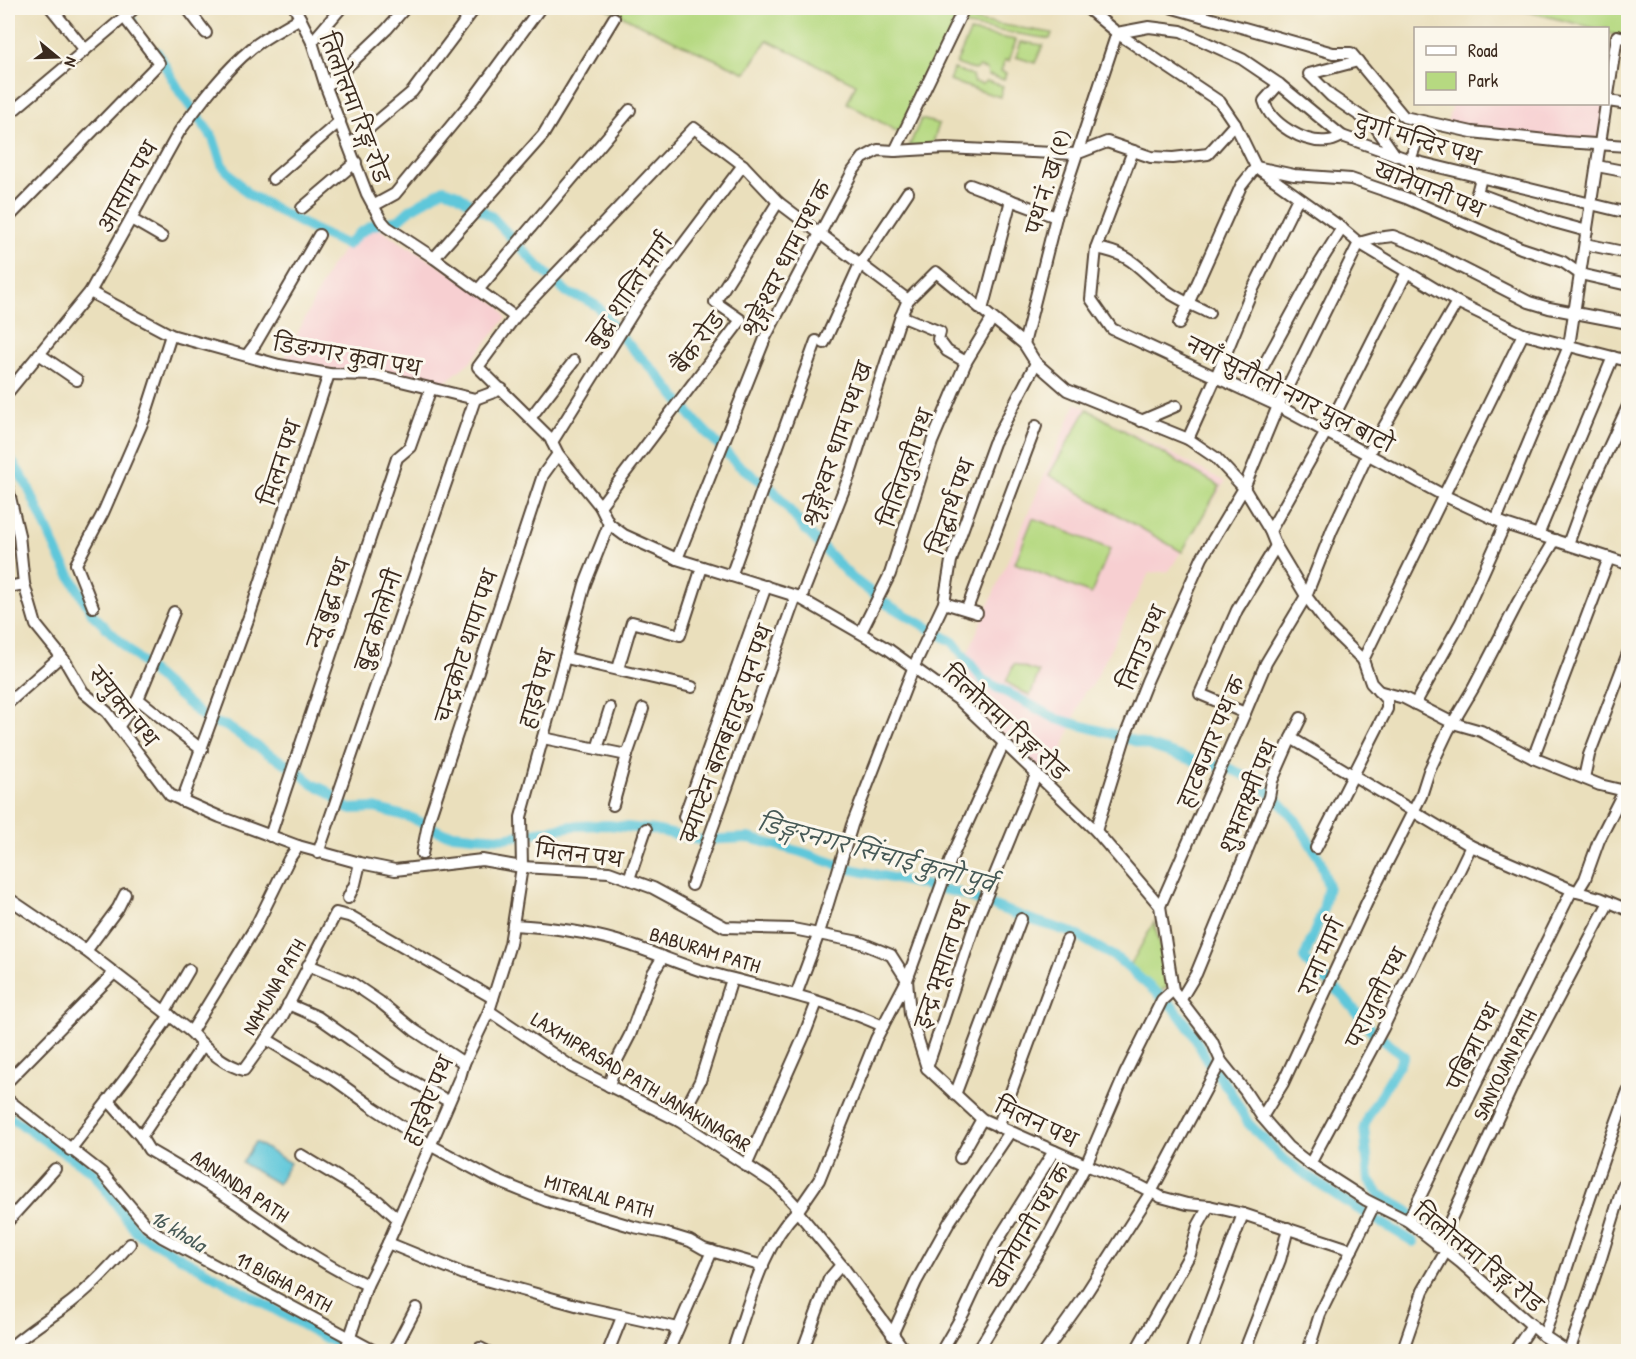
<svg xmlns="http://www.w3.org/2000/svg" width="1636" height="1359" font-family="'Patrick Hand','Playpen Sans Deva',sans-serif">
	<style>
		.built { fill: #f7cfd1 }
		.green { fill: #b6d981; stroke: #788250; stroke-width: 1.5 }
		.water { fill: #5ec7da; stroke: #4c787c; stroke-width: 1.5 }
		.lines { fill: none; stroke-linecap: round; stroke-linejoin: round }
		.canal { stroke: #5ec7da; stroke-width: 10 }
		.minor-casing { stroke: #554536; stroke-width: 14 }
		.minor { stroke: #fff; stroke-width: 10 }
		.labels { text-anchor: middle; stroke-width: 6; stroke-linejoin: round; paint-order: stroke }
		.street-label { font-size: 20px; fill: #3b2a1e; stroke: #fbf7ec }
		.water-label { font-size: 21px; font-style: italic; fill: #465956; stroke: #fbf7ec }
	</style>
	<rect width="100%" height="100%" fill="#fbf7ec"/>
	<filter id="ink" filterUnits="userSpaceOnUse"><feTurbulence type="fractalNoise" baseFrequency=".0167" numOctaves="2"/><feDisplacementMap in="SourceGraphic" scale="12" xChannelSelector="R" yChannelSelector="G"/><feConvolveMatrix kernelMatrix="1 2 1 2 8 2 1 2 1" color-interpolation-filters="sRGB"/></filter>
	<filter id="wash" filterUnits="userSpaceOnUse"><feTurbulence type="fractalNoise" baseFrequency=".008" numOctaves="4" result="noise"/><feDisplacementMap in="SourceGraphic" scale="24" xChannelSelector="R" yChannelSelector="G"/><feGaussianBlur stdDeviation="1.35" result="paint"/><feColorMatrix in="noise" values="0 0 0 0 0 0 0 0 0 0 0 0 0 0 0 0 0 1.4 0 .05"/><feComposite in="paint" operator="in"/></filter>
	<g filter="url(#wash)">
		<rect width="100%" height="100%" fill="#eadfbc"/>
		<!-- built -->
		<g class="built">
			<path d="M1452 104H1606L1600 145 1446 127Z"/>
			<path d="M373 225 478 290 500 306 506 318 471 361 437 389 282 365 330 267 347 245 358 234Z"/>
			<path d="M1076 403 1225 482 1169 571 1149 573 1092 686 1084 692 1055 770 1048 777 952 689Z"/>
		</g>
		<!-- green -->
		<g class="green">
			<path d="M606 8H964L959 18 1052 33 1050 39 956 24 898 132 847 103 856 84 767 40 746 73 681 44Z"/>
			<path d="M1513 8H1628V39L1608 33V28H1594Z"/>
			<path d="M970 32 1016 40 1009 61 1005 60 1001 71 1006 73 1004 80 988 75 987 70 980 67 974 70 956 64Z"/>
			<path d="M1021 42 1043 45 1035 63 1016 57Z"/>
			<path d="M953 69 972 75 974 82 982 84 987 81 1003 86 1000 97 949 81Z"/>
			<path d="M921 119 939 124 931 149H908Z"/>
			<path d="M1087 409 1220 486 1182 552 1049 475Z"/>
			<path d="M1033 518 1110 549 1091 594 1015 563Z"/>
			<path d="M1014 664 1039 672 1030 696 1006 682Z"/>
			<path d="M1154 922 1169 985 1158 993 1129 968Z"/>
		</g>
		<!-- water -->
		<path class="water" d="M255 1142 290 1163 278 1184 242 1163Z"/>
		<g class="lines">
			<!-- canal -->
			<g class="canal">
				<path d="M121 8 132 21"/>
				<path d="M157 52 180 92 213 138 222 165 248 194 310 228 347 245 358 234 373 225 399 220 411 209 444 189 457 194 492 217 539 267 569 294 583 298 597 306 625 341 657 374 698 424 737 464 773 490 804 528 851 577 888 605 953 642 983 680 1057 719 1113 734 1198 762 1228 768 1251 778 1275 797 1295 819 1320 860 1328 886 1323 910 1304 958 1308 964 1343 996 1371 1030 1404 1056 1368 1116 1364 1127 1369 1180 1379 1194 1406 1210 1440 1237"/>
				<path d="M8 455 27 485 60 558 93 615 157 677 208 721 226 726 269 754 297 770 312 784 327 791 348 809 375 808 412 818 443 833 473 836 504 838 573 826 608 825 655 830 698 840 749 838 801 852 850 869 956 892 1032 920 1073 933 1118 959 1175 1009 1192 1032 1207 1060 1230 1091 1248 1123 1282 1158 1343 1200 1414 1242"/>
				<path d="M8 1116 93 1172 137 1233 351 1352"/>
			</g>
		</g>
	</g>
	<g filter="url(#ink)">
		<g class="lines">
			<defs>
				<g id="minor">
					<path d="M51 8 85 50"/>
					<path d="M187 8 206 33"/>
					<path d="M295 8 312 42 326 87 367 194 381 220 387 227 434 258 515 317 478 367 550 438 558 454 600 506 609 524 624 535 677 559 796 596 888 649 959 700 1096 831 1160 906 1173 990 1212 1041 1221 1061 1245 1091 1262 1117 1288 1147 1310 1164 1366 1200 1408 1221 1460 1262 1544 1336 1568 1352"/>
					<path d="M1087 8 1117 33 1220 102 1235 124 1256 167 1339 226 1359 243 1457 302 1523 334 1628 361"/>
					<path d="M1173 8 1333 53H1351L1404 117 1472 132 1564 142 1628 146"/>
					<path d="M1117 33 1149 27 1181 31 1242 59 1279 84 1342 136 1410 160 1628 213"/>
					<path d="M312 42 341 8"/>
					<path d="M1358 61 1309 74 1331 96 1375 126 1395 155"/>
					<path d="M1279 84 1264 101C1270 124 1305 144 1328 141 1333 141 1338 138 1342 136"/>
					<path d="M326 87 387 29 405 8"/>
					<path d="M1608 95 1617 36 1628 39"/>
					<path d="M1608 101 1628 104"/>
					<path d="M8 115 135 8"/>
					<path d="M349 145 412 92 475 8"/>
					<path d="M895 151 946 148 1076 154 1107 142 1151 157 1173 158 1208 154 1235 124"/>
					<path d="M1133 151 1096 248 1091 299 1112 329 1278 406 1443 495 1505 524 1628 564"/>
					<path d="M1410 160 1424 122"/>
					<path d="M1597 166 1623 171"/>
					<path d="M1481 178 1477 193 1554 222 1587 231"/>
					<path d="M273 179 340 121"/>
					<path d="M970 185 1056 217"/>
					<path d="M373 206 395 194 474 98 540 8"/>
					<path d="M302 208 356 162"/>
					<path d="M8 218 159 63 124 17"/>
					<path d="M131 219 162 237"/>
					<path d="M1585 244 1628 253"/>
					<path d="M1096 248C1136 255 1138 270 1167 291 1179 300 1195 306 1209 313"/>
					<path d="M434 258 543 135 614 18"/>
					<path d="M478 290 630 110"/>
					<path d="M90 292 171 335 279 365 329 374 376 375 475 399 502 389"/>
					<path d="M982 310 1011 200"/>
					<path d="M901 316 940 332 938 339 947 351 966 362"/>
					<path d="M515 317 694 128 743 165 778 202 908 300"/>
					<path d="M1179 324 1241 186 1256 167 1294 175 1351 179 1406 198 1521 248 1563 262 1580 274 1628 285"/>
					<path d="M824 343 860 264 908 192"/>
					<path d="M1024 344 1056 217 1117 33"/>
					<path d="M39 354 77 380"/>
					<path d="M247 355 256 343 319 235"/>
					<path d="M8 392 90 292 179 132C201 102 223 72 252 48 266 36 284 28 300 18"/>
					<path d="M1249 392 1318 266 1342 228"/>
					<path d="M531 417 574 361"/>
					<path d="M1141 421 1176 406"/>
					<path d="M1188 439 1216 377 1250 295 1298 198"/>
					<path d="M552 442 639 303 743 165"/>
					<path d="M8 489 19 535 24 584 36 625 65 661 83 692 107 712 170 795 220 817 298 846 360 863 395 870 482 860 522 867 609 872 653 888 725 927 793 929 859 942 891 955 907 980 910 1014 927 1068 982 1119 1086 1165 1140 1186 1161 1197 1187 1204 1209 1206 1243 1214 1352 1250"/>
					<path d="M600 506 741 320 715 302 778 202"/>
					<path d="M1496 520 1569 346 1606 104"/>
					<path d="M1270 531 1326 432 1407 272"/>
					<path d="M1538 535 1613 357"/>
					<path d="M1568 544 1583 503 1628 406"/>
					<path d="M677 559 766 336 853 171 863 158 878 150 895 151 964 8"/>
					<path d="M731 576 816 341"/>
					<path d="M8 587 24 584"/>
					<path d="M801 598 850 474 901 316 908 300 936 272 1024 344 1036 363 1067 390 1188 439 1216 458 1244 488 1270 531 1276 546 1306 596 1330 628 1363 660"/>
					<path d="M944 603 977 613"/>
					<path d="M93 607 76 564 103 513 144 419 171 335"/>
					<path d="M967 609 1036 426"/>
					<path d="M861 632 890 574 932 442 966 362 992 319"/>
					<path d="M566 658 692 687"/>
					<path d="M1363 660 1523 334"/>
					<path d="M618 669 632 622 680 635 702 567"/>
					<path d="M1378 691 1404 698 1453 723 1481 731 1533 758 1600 785 1625 791"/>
					<path d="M138 699 202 750"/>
					<path d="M8 703 61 656"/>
					<path d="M1415 704 1461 622 1505 524"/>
					<path d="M1245 713 1200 694 1237 610 1276 546"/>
					<path d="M118 727 138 699 174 612"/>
					<path d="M543 738 627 755 613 805"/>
					<path d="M1291 738 1301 718"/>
					<path d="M597 749 610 708"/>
					<path d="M627 755 643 709"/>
					<path d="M1533 758 1609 558"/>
					<path d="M1584 778 1589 755 1628 653"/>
					<path d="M182 801 250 614 329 374"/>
					<path d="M684 817 766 586"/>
					<path d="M1096 831 1126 734 1147 681 1202 558 1244 488 1278 406 1359 243 1377 238 1393 236 1421 247 1529 302 1549 308 1628 323"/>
					<path d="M270 836 397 458 410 447 431 388"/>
					<path d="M1316 848 1387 709V700L1371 683 1363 660"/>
					<path d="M318 853 475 399"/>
					<path d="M422 854 429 819 543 475 558 454"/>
					<path d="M629 879 646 829"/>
					<path d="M692 885 796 596"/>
					<path d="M1577 892 1585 879 1599 840 1628 783"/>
					<path d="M8 898 86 951 191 1032C204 1047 224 1065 244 1070L282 1017 336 913 352 917 493 998"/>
					<path d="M348 898 355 884 360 863"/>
					<path d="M1160 906 1245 713 1266 663 1306 596 1332 530 1368 454 1457 302"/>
					<path d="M513 925C548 927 583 931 617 941 645 949 671 961 699 970 761 987 824 999 883 1026"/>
					<path d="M86 951 118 908 125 894"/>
					<path d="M308 965 352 983 380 1002 414 1030 464 1063"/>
					<path d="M796 995 819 933 852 825 914 666 944 603 951 561 994 443 1036 363"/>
					<path d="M1181 999 1196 974 1269 797 1272 781 1291 738 1471 846 1577 892 1600 898 1628 910"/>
					<path d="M288 1004 318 1017 395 1071 448 1101"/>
					<path d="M165 1011 189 970"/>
					<path d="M489 1011 572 1067 679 1121 778 1186 799 1209 797 1211 843 1267 906 1352"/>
					<path d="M191 1032 256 926 289 859 298 846"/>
					<path d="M266 1039 335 1080 374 1108 430 1145 495 1180 547 1201 634 1227 664 1233 690 1241 704 1249 763 1266"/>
					<path d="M927 1068 976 921 1036 775"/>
					<path d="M8 1081 114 973"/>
					<path d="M609 1086 616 1062 630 1035 653 973 663 957"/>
					<path d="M955 1095 1021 919"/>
					<path d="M8 1100 102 1173 147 1226 162 1237 376 1352"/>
					<path d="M108 1100 141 1137 149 1150C182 1169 215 1188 246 1210 285 1237 323 1265 367 1285"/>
					<path d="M1262 1117 1283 1083 1367 902 1421 796 1429 771 1448 731 1474 687 1518 602 1555 540"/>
					<path d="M679 1121 700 1081 732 979"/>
					<path d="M998 1127 1067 940"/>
					<path d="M141 1137 203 1045"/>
					<path d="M70 1150 128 1075 170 1015"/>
					<path d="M301 1155 378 1201 398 1219"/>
					<path d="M960 1158 982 1119"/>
					<path d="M1310 1164 1383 1028 1471 846"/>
					<path d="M746 1166 804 1036 817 1002"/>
					<path d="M799 1209 819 1180 876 1039 907 980 951 859 1003 745"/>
					<path d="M8 1221 55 1169"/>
					<path d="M1408 1221 1572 890"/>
					<path d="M388 1243 464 1274 583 1307 678 1328"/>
					<path d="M1438 1247 1519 1072 1609 902"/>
					<path d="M892 1335 916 1282 950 1221 1010 1132"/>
					<path d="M1544 1336C1572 1254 1597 1172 1628 1091"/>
					<path d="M13 1345C29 1331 45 1321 62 1309 88 1291 110 1267 130 1244"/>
					<path d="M345 1352 367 1285 388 1243 460 1077 464 1063 489 1011 510 944 522 867 521 817 585 584 609 524"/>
					<path d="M393 1352 416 1308"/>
					<path d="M478 1352 480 1348 488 1352"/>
					<path d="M608 1352 622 1317"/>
					<path d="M668 1352 712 1251"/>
					<path d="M732 1352C749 1305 762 1246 797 1211"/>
					<path d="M802 1352 829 1279 841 1265"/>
					<path d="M941 1352 964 1312 995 1245 1054 1151"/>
					<path d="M977 1352 1046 1240 1086 1165 1125 1074 1162 1000 1173 990"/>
					<path d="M1045 1352 1080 1303 1151 1192 1221 1061"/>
					<path d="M1135 1352 1190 1254 1198 1226 1209 1206"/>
					<path d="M1191 1352 1243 1214"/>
					<path d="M1244 1352 1280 1260 1288 1228"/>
					<path d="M1308 1352 1320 1314 1374 1205"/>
					<path d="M1402 1352 1423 1291 1446 1251"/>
					<path d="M1514 1352 1532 1325"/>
					<path d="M1569 1352 1601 1258 1622 1189 1628 1174"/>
				</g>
			</defs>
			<!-- minor casing -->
			<use href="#minor" class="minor-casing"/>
			<!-- minor -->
			<use href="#minor" class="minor"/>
		</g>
	</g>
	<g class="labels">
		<!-- street labels -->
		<g class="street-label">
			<text transform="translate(354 108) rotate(69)" y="7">तिलोत्तमा रिङ्ग रोड</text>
			<text transform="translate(1418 140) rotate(17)" y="7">दुर्गा मन्दिर पथ</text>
			<text transform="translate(1049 182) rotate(-73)" y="7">पथ नं. ख (९)</text>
			<text transform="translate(128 187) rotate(-61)" y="7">आसाम पथ</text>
			<text transform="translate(1429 190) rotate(22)" y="7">खानेपानी पथ</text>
			<text transform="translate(787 259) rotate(-63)" y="7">श्रृङ्गेश्वर धाम पथ क</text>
			<text transform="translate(630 291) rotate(-55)" y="7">बुद्ध शान्ति मार्ग</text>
			<text transform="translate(699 343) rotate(-54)" y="7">बैंक रोड</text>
			<text transform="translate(347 356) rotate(10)" y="7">डिङग्गर कुवा पथ</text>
			<text transform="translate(1290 395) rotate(27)" y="7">नयाँ सुनौलो नगर मुल बाटो</text>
			<text transform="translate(838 444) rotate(-71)" y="7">श्रृङ्गेश्वर धाम पथ ख</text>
			<text transform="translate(281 463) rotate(-72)" y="7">मिलन पथ</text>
			<text transform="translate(907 468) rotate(-71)" y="7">मिलिजुली पथ</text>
			<text transform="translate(952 507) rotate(-71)" y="7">सिद्धार्थ पथ</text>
			<text transform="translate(329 603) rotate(-71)" y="7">न्यू बुद्ध पथ</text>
			<text transform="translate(379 620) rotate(-71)" y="7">बुद्ध कोलोनी</text>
			<text transform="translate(467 646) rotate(-72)" y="7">चन्द्रकोट थापा पथ</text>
			<text transform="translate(1143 648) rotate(-67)" y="7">तिनाउ पथ</text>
			<text transform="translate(538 689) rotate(-74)" y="7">हाइवे पथ</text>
			<text transform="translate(123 707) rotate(51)" y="7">संयुक्त पथ</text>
			<text transform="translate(1005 723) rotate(42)" y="7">तिलोत्तमा रिङ्ग रोड</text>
			<text transform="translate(727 734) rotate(-70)" y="7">क्याप्टेन बलबहादुर पून पथ</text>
			<text transform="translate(1212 742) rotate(-67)" y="7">हाटबजार पथ क</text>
			<text transform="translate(1249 797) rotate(-68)" y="7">शुभलक्ष्मी पथ</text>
			<text transform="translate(579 855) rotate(7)" y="7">मिलन पथ</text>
			<text transform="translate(705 950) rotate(17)" y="7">BABURAM PATH</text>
			<text transform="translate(1322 957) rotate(-66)" y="7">राना मार्ग</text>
			<text transform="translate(943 965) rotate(-71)" y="7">इन्द्र भूसाल पथ</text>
			<text transform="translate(274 987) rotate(-60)" y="7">NAMUNA PATH</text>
			<text transform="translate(1377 998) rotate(-63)" y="7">पराजुली पथ</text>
			<text transform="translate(1474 1047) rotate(-64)" y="7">पबित्रा पथ</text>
			<text transform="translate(1505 1065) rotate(-64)" y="7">SANYOJAN PATH</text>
			<text transform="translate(641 1082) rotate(31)" y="7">LAXMIPRASAD PATH JANAKINAGAR</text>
			<text transform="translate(429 1101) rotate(-67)" y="7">हाइवेए पथ</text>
			<text transform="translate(1036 1123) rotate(25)" y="7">मिलन पथ</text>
			<text transform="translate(240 1186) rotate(34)" y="7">AANANDA PATH</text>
			<text transform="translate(599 1196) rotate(16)" y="7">MITRALAL PATH</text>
			<text transform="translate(1030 1227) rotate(-60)" y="7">खानेपानी पथ क</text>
			<text transform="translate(1478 1258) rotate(39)" y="7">तिलोत्तमा रिङ्ग रोड</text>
			<text transform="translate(284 1282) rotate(28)" y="7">11 BIGHA PATH</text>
		</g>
		<!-- water labels -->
		<g class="water-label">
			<text transform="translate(876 854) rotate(15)" y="7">डिङ्गरनगर सिंचाई कुलो पुर्व</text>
			<text transform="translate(178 1231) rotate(31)" y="7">16 khola</text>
		</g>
	</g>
	<!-- margin -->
	<rect width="1636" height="1359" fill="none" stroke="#fbf7ec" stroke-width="30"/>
	<!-- legend -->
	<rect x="1414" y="27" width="195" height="78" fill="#fbf7ec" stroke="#aea59a" stroke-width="1.5"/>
	<rect x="1426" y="46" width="30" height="9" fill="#ffffff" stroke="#aea59a" stroke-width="1.5"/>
	<text x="1468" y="57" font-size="18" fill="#3b2a1e">Road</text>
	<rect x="1426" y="72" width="30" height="18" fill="#b6d981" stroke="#aea59a" stroke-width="1.5"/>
	<text x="1468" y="87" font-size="18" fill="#3b2a1e">Park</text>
	<!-- north arrow -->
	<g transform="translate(57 57) rotate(109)" stroke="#fbf7ec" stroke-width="4.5" paint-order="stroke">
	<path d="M0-4.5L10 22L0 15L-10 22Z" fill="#3b2a1e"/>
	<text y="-9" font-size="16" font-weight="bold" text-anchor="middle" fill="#3b2a1e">N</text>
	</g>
</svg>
